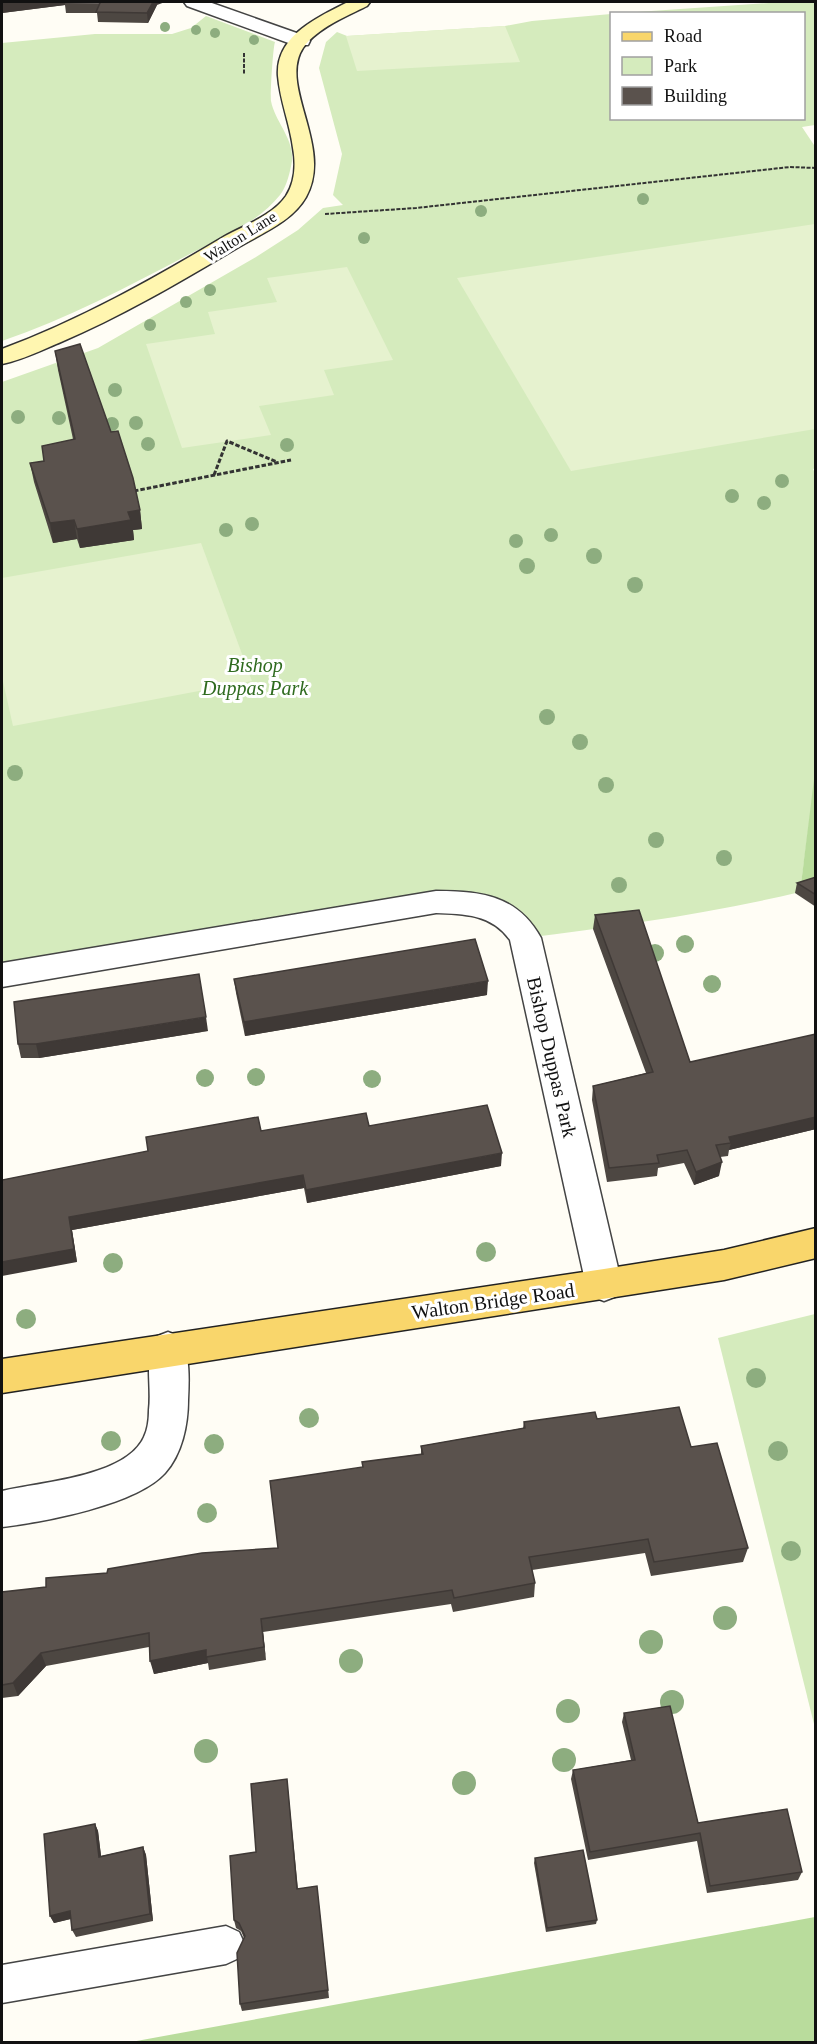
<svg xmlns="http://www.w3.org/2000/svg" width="817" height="2044" font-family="Georgia,serif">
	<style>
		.green { fill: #d5ebbd }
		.forest { fill: #b9dc9c }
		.pitch { fill: #e6f2cf }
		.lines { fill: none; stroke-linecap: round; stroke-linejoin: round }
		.service-casing { stroke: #444; stroke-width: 3 }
		.minor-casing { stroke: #444; stroke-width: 3 }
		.secondary-casing { stroke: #333; stroke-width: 3 }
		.primary-casing { stroke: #222; stroke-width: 3 }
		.path-far1 { stroke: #333; stroke-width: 2; stroke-dasharray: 4 1.5; stroke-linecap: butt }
		.path { stroke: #333; stroke-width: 3; stroke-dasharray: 4.5 2; stroke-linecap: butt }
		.service { fill: #fff; fill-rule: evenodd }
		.minor { fill: #fff; fill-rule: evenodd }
		.secondary { fill: #fff6b0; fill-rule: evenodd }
		.primary { fill: #f9d66b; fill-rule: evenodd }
		.tree { fill: #8dad7f }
		.wall { fill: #4d4742 }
		.shaded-wall { fill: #3f3936 }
		.building { fill: #5a524d; stroke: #3f3936; stroke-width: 1.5 }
		.labels { text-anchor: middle; stroke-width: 6; stroke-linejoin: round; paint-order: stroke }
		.far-street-label { font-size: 16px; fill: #111; stroke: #fff }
		.park-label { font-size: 20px; font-style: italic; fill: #2f6b1f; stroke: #fff }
		.street-label { font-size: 20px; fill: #111; stroke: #fff }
	</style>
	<rect width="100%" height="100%" fill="#fffdf5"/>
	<!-- green -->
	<g class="green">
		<path d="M782 2H815V125L802 127 816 148V468L813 469 816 475V771L800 892C709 914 617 926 525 938L518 925 436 902 2 975V382L98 348 256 257 298 230 323 208 343 205 333 195 342 154 319 68 326 42 337 32 347 36 505 26 532 21 611 14 612 118H804V14L622 13Z"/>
		<path d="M206 16 275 42C273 47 270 95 271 101 275 122 294 138 292 161 290 172 287 186 280 195 258 223 219 239 188 255 127 287 67 319 2 341V43L95 34H172L191 28Z"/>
		<path d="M815 1314H816L815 1728 718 1338Z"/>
	</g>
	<!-- forest -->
	<g class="forest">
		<path d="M815 771V887L800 892Z"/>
		<path d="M815 1917V2042H131Z"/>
	</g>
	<!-- pitch -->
	<g class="pitch">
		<path d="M505 26 520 62 357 71 346 36Z"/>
		<path d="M815 224V429L571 471 457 278Z"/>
		<path d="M347 267 393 360 324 370 334 395 259 406 271 435 182 448 146 344 215 334 208 312 277 302 267 278Z"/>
		<path d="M201 543 252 681 13 726 2 677V578Z"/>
	</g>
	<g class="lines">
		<defs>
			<path id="service" d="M226 1926 239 1932 245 1945 239 1958 226 1964 2 2003V1965Z"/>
			<g id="minor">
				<path d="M184 2H209L308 37 310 41 308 45H294L187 6Z"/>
				<path d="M436 891C481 891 517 895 541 938L622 1285 617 1296 604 1301 591 1296 586 1285 510 940C492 914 464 914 436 913L2 987V963Z"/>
				<path d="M168 1332 181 1337C190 1356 189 1380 188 1400 188 1425 182 1454 165 1473 136 1505 44 1522 2 1527V1491C40 1482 126 1477 144 1437 148 1429 149 1418 149 1410 152 1386 144 1359 155 1337Z"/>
			</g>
			<path id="secondary" d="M348 2H370L367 6C347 16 317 28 303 48 278 86 334 147 306 197 292 222 260 234 237 248 180 282 122 316 61 342 42 350 22 360 2 364V349C80 320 153 279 225 236 245 225 273 215 286 196 295 182 296 164 293 148 290 124 280 101 278 76 275 36 318 17 348 2Z"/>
			<path id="primary" d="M816 1228V1258L724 1280 2 1393V1359L604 1269 724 1250Z"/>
		</defs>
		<!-- service casing -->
		<use href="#service" class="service-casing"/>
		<!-- minor casing -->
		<use href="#minor" class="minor-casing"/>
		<!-- secondary casing -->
		<use href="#secondary" class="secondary-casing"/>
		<!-- primary casing -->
		<use href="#primary" class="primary-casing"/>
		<!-- path-far1 -->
		<g class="path-far1">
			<path d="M244 53V74"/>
			<path d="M325 214 416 208 790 167 816 168"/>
		</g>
		<!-- path -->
		<g class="path">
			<path d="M214 475 227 441 277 462"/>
			<path d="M134 491 291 460"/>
		</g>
		<!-- service -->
		<use href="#service" class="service"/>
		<!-- minor -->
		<use href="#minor" class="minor"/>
		<!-- secondary -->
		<use href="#secondary" class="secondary"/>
		<!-- primary -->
		<use href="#primary" class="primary"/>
	</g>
	<!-- trees -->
	<g class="tree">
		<circle cx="165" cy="27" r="5"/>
		<circle cx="196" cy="30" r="5"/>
		<circle cx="215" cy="33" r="5"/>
		<circle cx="254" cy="40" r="5"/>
		<circle cx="643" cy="199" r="6"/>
		<circle cx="481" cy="211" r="6"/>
		<circle cx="364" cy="238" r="6"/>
		<circle cx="210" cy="290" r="6"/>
		<circle cx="186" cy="302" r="6"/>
		<circle cx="150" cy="325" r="6"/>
		<circle cx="115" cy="390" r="7"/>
		<circle cx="18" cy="417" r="7"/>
		<circle cx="59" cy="418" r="7"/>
		<circle cx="136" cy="423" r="7"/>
		<circle cx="112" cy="424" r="7"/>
		<circle cx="148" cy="444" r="7"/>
		<circle cx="287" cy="445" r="7"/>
		<circle cx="782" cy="481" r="7"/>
		<circle cx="732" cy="496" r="7"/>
		<circle cx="764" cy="503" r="7"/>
		<circle cx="252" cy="524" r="7"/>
		<circle cx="226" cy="530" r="7"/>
		<circle cx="551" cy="535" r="7"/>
		<circle cx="516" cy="541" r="7"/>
		<circle cx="594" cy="556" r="8"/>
		<circle cx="527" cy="566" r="8"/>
		<circle cx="635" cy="585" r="8"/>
		<circle cx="547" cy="717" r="8"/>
		<circle cx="580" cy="742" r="8"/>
		<circle cx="15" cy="773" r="8"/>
		<circle cx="606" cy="785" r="8"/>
		<circle cx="656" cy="840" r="8"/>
		<circle cx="724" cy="858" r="8"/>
		<circle cx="619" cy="885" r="8"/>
		<circle cx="685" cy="944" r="9"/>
		<circle cx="655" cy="953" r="9"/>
		<circle cx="712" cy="984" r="9"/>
		<circle cx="256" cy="1077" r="9"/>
		<circle cx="205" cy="1078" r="9"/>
		<circle cx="372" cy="1079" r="9"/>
		<circle cx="486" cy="1252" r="10"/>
		<circle cx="113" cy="1263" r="10"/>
		<circle cx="26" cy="1319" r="10"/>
		<circle cx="756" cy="1378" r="10"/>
		<circle cx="309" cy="1418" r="10"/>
		<circle cx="111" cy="1441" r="10"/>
		<circle cx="214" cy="1444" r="10"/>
		<circle cx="778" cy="1451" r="10"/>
		<circle cx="207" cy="1513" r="10"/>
		<circle cx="791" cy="1551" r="10"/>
		<circle cx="725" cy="1618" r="12"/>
		<circle cx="651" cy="1642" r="12"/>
		<circle cx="351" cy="1661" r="12"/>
		<circle cx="672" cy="1702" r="12"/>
		<circle cx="568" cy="1711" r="12"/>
		<circle cx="206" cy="1751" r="12"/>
		<circle cx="564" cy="1760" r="12"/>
		<circle cx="464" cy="1783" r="12"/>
	</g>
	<!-- wall -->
	<g class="wall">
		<path d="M2 2 157 5 148 23 98 22 97 13H66L65 5 2 13Z"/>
		<path d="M55 351 111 432 140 510 142 529 133 530 134 540 80 548 77 539 53 543 34 482 30 463 44 461 73 439 58 370Z"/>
		<path d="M816 877V907L795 893 797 883Z"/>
		<path d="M595 915 690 1062 816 1034V1129L729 1150 728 1156 720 1157 719 1176 694 1185 684 1163 658 1168 657 1176 607 1182 592 1100 593 1086 646 1073 593 929Z"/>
		<path d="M234 979 487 995 245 1036 236 993Z"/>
		<path d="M208 1031 39 1058H21L18 1044Z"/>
		<path d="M369 1126 501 1166 307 1203 304 1188 72 1230 77 1262 2 1180 261 1131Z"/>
		<path d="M597 1419 691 1447 748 1548 743 1562 651 1576 645 1553 532 1570 535 1583 534 1597 453 1612 451 1604 263 1632 266 1660 209 1670 208 1663 154 1674 149 1647 46 1666 18 1696 2 1698V1592L46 1587 107 1573 278 1548 363 1467 362 1462 421 1454V1446L523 1428 524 1422Z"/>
		<path d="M624 1713 698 1823 802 1872 798 1880 707 1893 697 1841 588 1860 571 1779 573 1770 631 1760 622 1722Z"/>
		<path d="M287 1779 298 1889 317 1886 329 1998 242 2011 240 2004 244 1938 241 1931 236 1928 234 1920 256 1852Z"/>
		<path d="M95 1824 98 1831 101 1856 143 1847 146 1855 153 1921 76 1937 72 1930 71 1919 54 1923 50 1916Z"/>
		<path d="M535 1858 597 1920 596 1924 546 1932 534 1863Z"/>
	</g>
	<!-- shaded-wall -->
	<g class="shaded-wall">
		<path d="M2 2H68L65 3V5L2 13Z"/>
		<path d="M153 2H165L157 5 148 23 147 13Z"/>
		<path d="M140 510 142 529 133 530 134 540 80 548 77 529 128 512Z"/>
		<path d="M74 520 77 539 53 543 50 523Z"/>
		<path d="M488 981 487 995 245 1036 244 1022Z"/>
		<path d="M206 1017 208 1031 39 1058 36 1044Z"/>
		<path d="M816 1117V1129L729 1150 731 1143 729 1137Z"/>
		<path d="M502 1153 501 1166 307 1203 306 1190Z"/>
		<path d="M722 1162 719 1176 694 1185 696 1172Z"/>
		<path d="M303 1175 304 1188 72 1230 77 1262 2 1276V1262L69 1217Z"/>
		<path d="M261 1619 263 1632 266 1660 264 1647Z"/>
		<path d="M206 1650 208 1663 154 1674 150 1661Z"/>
		<path d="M41 1653 46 1666 18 1696 13 1683Z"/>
		<path d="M95 1824 98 1831 102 1864 99 1857Z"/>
		<path d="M143 1847 146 1855 153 1921 150 1914Z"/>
		<path d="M70 1911 74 1918 54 1923 50 1916Z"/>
	</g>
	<!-- building -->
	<g class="building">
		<path d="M65 2H153L147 13 96 12 100 3H65Z"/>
		<path d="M80 344 111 432 118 431 133 478 140 510 128 512 131 520 77 529 74 520 50 523 30 463 44 461 42 446 75 439 55 351Z"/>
		<path d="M816 877V895L797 883Z"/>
		<path d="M639 910 690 1062 816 1034V1117L729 1137 731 1143 716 1145 722 1162 696 1172 687 1150 657 1155 659 1163 609 1168 593 1086 653 1072 595 915Z"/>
		<path d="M475 939 488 981 244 1022 234 979Z"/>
		<path d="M199 974 206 1017 36 1044H18L14 1002Z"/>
		<path d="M487 1105 502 1153 306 1190 303 1175 69 1217 74 1249 2 1262V1180L148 1151 146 1137 258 1117 261 1131 366 1113 369 1126Z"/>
		<path d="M679 1407 691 1447 717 1443 748 1548 654 1562 648 1539 529 1557 535 1583 454 1598 452 1590 261 1619 264 1647 206 1657V1650L150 1661 149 1633 41 1653 13 1683 2 1685V1592L46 1587V1578L107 1573 108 1569 202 1553 278 1548 270 1481 363 1467 362 1462 423 1454 421 1446 525 1428 524 1422 595 1412 597 1419Z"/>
		<path d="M670 1706 698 1823 787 1809 802 1872 710 1886 700 1833 590 1852 573 1770 635 1760 624 1713Z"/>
		<path d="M287 1779 297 1889 317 1886 328 1990 240 2004 237 1953 245 1936 239 1923 234 1920 230 1856 256 1852 251 1784Z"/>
		<path d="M95 1824 99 1857 143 1847 150 1914 72 1930 70 1911 50 1916 44 1834Z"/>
		<path d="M583 1850 597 1920 547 1928 535 1858Z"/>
	</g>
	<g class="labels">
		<!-- far-street labels -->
		<g class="far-street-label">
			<text transform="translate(240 236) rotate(-32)" y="6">Walton Lane</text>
		</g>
		<!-- park labels -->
		<g class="park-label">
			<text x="255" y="672">Bishop<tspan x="255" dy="23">Duppas Park</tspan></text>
		</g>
		<!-- street labels -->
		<g class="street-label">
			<text transform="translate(552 1057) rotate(77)" y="7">Bishop Duppas Park</text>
			<text transform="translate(493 1301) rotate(-8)" y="7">Walton Bridge Road</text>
		</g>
	</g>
	<!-- border -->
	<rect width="817" height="2044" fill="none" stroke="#111111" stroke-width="6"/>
	<!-- legend -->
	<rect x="610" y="12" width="195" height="108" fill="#ffffff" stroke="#a0a0a0" stroke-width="1.5"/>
	<rect x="622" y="32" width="30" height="9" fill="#f9d66b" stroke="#a0a0a0" stroke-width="1.5"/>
	<text x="664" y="42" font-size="18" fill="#111111">Road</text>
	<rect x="622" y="57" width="30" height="18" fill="#d5ebbd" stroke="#a0a0a0" stroke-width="1.5"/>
	<text x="664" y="72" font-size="18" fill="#111111">Park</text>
	<rect x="622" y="87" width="30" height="18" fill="#5a524d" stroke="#a0a0a0" stroke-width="1.5"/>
	<text x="664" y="102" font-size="18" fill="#111111">Building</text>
</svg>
